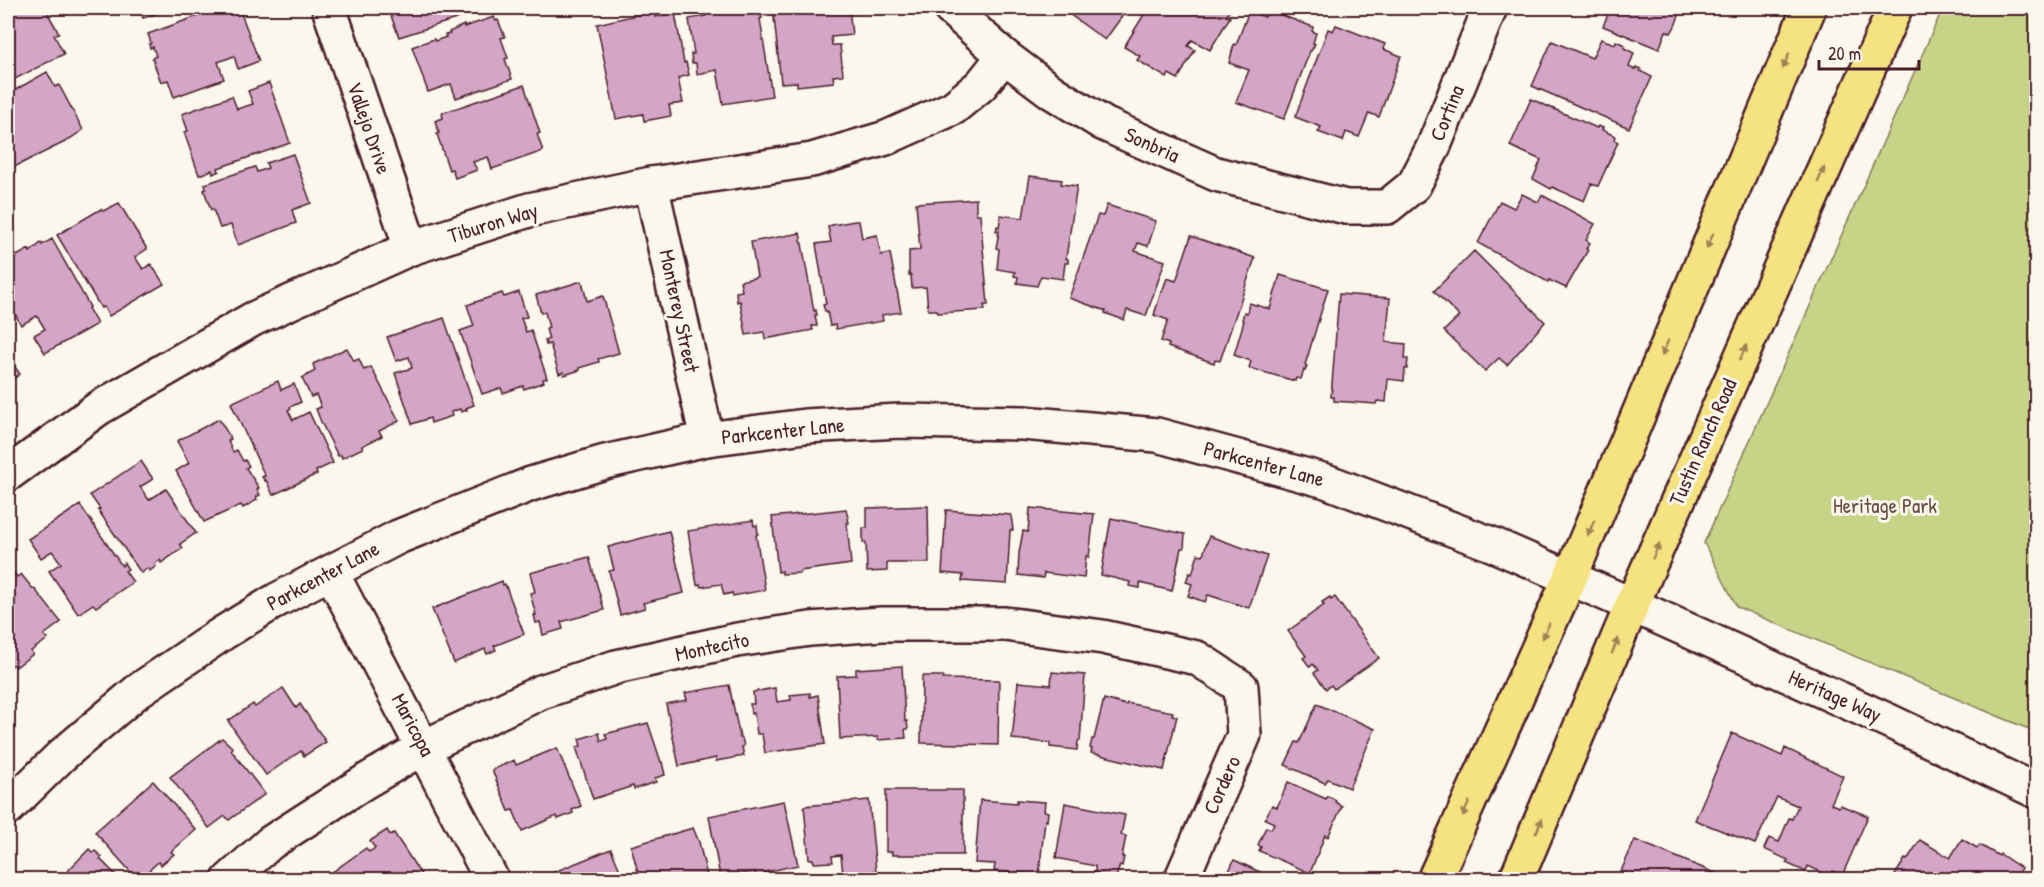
<svg xmlns="http://www.w3.org/2000/svg" width="2044" height="887" font-family="'Patrick Hand',sans-serif">
	<style>
		.green { fill: #c7d488; stroke: #887a5a; stroke-width: 1.5 }
		.building { fill: #d3a5c6; stroke: #4a1f2b; stroke-width: 1.5 }
		.lines { fill: none; stroke-linecap: round; stroke-linejoin: round }
		.street-casing { stroke: #4a1f2b; stroke-width: 38 }
		.secondary-casing { stroke: #4a1f2b; stroke-width: 38 }
		.primary-casing { stroke: #4a1f2b; stroke-width: 38 }
		.street { stroke: #fbf7ec; stroke-width: 33 }
		.secondary { stroke: #fbf7ec; stroke-width: 33 }
		.primary { stroke: #f5e382; stroke-width: 33 }
		.oneway { fill: #a08156 }
		.labels { text-anchor: middle; stroke-width: 6; stroke-linejoin: round; paint-order: stroke }
		.street-label { font-size: 21px; fill: #4a1f2b; stroke: #fbf7ec }
		.park-label { font-size: 21px; fill: #694c42; stroke: #fbf7ec }
	</style>
	<rect width="100%" height="100%" fill="#fbf7ec"/>
	<filter id="ink" filterUnits="userSpaceOnUse"><feTurbulence type="fractalNoise" baseFrequency=".0167" numOctaves="2"/><feDisplacementMap in="SourceGraphic" scale="12" xChannelSelector="R" yChannelSelector="G"/><feConvolveMatrix kernelMatrix="1 2 1 2 8 2 1 2 1" color-interpolation-filters="sRGB"/></filter>
	<g filter="url(#ink)">
		<!-- green -->
		<path class="green" d="M1943 8H2036V732L1737 607 1704 543Z"/>
		<!-- building -->
		<g class="building">
			<path d="M8 8H49L51 12 48 14 59 33 54 35 64 54 9 82 8 79Z"/>
			<path d="M139 8H174L143 18Z"/>
			<path d="M220 8 221 11 232 8H239L259 61 238 69 234 56 218 62 224 79 174 97 168 80 161 82 152 58 156 56 153 47 150 48 149 44 151 43 148 34Z"/>
			<path d="M388 8H488L475 13 399 37Z"/>
			<path d="M704 8H758L762 18 760 19 772 96 723 104 717 70 697 74 696 63H692L691 54H694L689 19 706 16Z"/>
			<path d="M773 8H849L852 35 831 37 832 45H840L843 75 833 76 834 82 797 86V82L781 83Z"/>
			<path d="M1067 8H1128L1105 40 1065 11Z"/>
			<path d="M1148 8H1231L1226 16 1230 17 1210 50 1192 40 1188 46 1195 50 1178 79 1169 74 1167 78 1137 60 1140 56 1124 47Z"/>
			<path d="M1589 8H1682L1675 26 1671 33 1666 31 1659 49 1603 26 1609 12 1602 8 1600 12Z"/>
			<path d="M1268 10 1313 27 1312 31 1316 33 1313 43 1315 44 1311 51H1310L1284 119 1236 102 1249 70 1229 63 1234 44 1236 45 1249 11 1265 17Z"/>
			<path d="M654 11 655 17 675 13 684 63 686 62 689 75 678 78 683 103 669 105 671 116 644 121 643 114 616 119 597 24Z"/>
			<path d="M494 17 496 21 498 20 505 37 501 38 508 58 505 59 512 79 456 98 451 84 428 92 412 47 434 39 435 41 446 37 445 35 450 34 449 32 464 25V27Z"/>
			<path d="M1336 25 1385 44 1383 49 1401 56 1379 117 1369 113 1359 137 1346 132 1343 141 1318 132 1321 127 1295 117 1328 29 1333 31Z"/>
			<path d="M1601 39 1615 44 1616 41 1625 45 1624 48 1634 53 1629 67 1635 70 1636 67 1641 69 1640 71 1652 77 1629 128 1532 86 1552 41 1592 58Z"/>
			<path d="M47 72 55 87 59 85 83 130 65 142 8 170V94Z"/>
			<path d="M269 83 290 143 218 168 219 171 213 174 212 170 199 175 184 132 188 131 182 114 232 96 237 109 253 104 248 91Z"/>
			<path d="M524 85 540 133 537 134 543 151 492 169 488 157 473 162 477 170 455 178 452 169 449 170 437 134 439 133 435 121 443 118 442 113Z"/>
			<path d="M1531 99 1597 128 1598 126 1603 128 1602 130 1615 136 1614 140 1618 142 1598 186 1591 184 1584 201 1552 187 1551 189 1533 179 1541 160 1510 146Z"/>
			<path d="M293 154 311 203 292 210 296 223 238 245 231 225 220 228 213 209 211 210 204 190 206 189 205 184 255 167 257 172 268 168 266 163Z"/>
			<path d="M1030 176 1062 180 1061 184 1077 186 1066 258 1068 259V263H1065L1063 279 1041 276 1037 286 1017 283 1018 277 1014 276 1015 272 997 269 999 249 996 248 999 231H996L997 226 999 227 1001 215 1023 218Z"/>
			<path d="M1522 194 1538 202 1542 195 1595 224 1586 240 1590 243 1586 249 1588 250 1566 288 1549 280 1548 282 1478 243 1500 201 1514 208Z"/>
			<path d="M976 199V214H980L988 305H984L985 310 938 313 937 310H928L926 287 912 288 911 275H909V251L920 250 916 203Z"/>
			<path d="M119 203 147 249 135 257 143 269 151 264 164 284 109 316 104 307 101 308 57 235 101 209 103 211Z"/>
			<path d="M1107 205 1156 221 1148 246 1138 243 1135 251 1165 261 1146 316 1127 310 1124 320 1105 313 1106 311 1069 298 1098 215 1103 216Z"/>
			<path d="M855 221H859L862 238 877 235 881 255 890 253 901 312 882 315 883 321 836 329 835 325 830 326 827 311H825L823 305 826 304 816 244 831 242 828 227 832 225Z"/>
			<path d="M800 233 814 311 816 310 817 315H815L817 326H812L813 330 765 339 764 332 746 335 740 301 737 302 736 292 742 291 740 281 757 277 751 242Z"/>
			<path d="M1191 236 1255 258 1220 361 1215 360 1214 363 1168 347 1169 344 1161 341 1168 320 1154 315 1161 292H1162L1167 278 1176 281Z"/>
			<path d="M52 239 90 307 88 308 97 324 45 353 34 335 45 329 37 316 21 325 8 301V269L9 268 8 261 29 249 30 252 41 243 42 245Z"/>
			<path d="M1474 251 1545 322 1507 365 1499 358 1485 371 1444 331 1459 316 1434 291Z"/>
			<path d="M1280 275 1328 289 1305 365 1307 366 1305 371 1304 370 1301 379 1296 378 1295 381 1249 368 1251 361 1234 355 1244 321 1242 320 1244 312 1247 313 1249 303 1270 309Z"/>
			<path d="M582 281 587 301 603 296 619 353 598 359 599 362 579 368 580 370 564 375 563 372 559 374 550 344 546 345 545 340 549 339 546 329 549 328 545 312 541 313 536 295Z"/>
			<path d="M519 292 527 317 521 318 526 332 531 330 547 378 543 379 544 382 524 389 523 386 503 393 501 388 482 394 460 331 474 326 467 305 502 293 504 297Z"/>
			<path d="M1339 294 1390 298 1386 342 1406 344 1405 359H1408L1407 369H1405L1404 381 1388 379 1386 402 1377 401 1376 404 1334 401V397H1331Z"/>
			<path d="M444 318 474 405 466 408 467 410 461 412 460 409 451 412 452 416 431 423 430 418 412 424 395 373 412 368 409 357 396 361 387 337Z"/>
			<path d="M347 348 354 361 359 359 364 370 371 367 399 421 379 431 382 436 362 446 363 448 342 458 341 455 338 456 321 422 316 409 321 407 316 395 311 397 302 378 315 371 313 364Z"/>
			<path d="M8 357 20 374 8 383Z"/>
			<path d="M278 381 281 390 294 384 301 402 290 407 291 409 288 410 293 420 309 412 333 463 316 471 317 474 273 495 266 480 265 481 262 477 265 476 231 403Z"/>
			<path d="M219 419 231 439 228 441 233 452 237 450 243 461 245 460 249 466 246 468 259 488 257 489 260 495 256 497 257 500 243 508 241 505 204 522 176 471 189 463 177 441Z"/>
			<path d="M141 461 153 479 140 487 149 500 166 489 196 533 180 544 183 548 161 563 160 560 155 564 156 566 150 571 148 568 141 573 98 510 100 509 90 495Z"/>
			<path d="M80 505 122 566 124 563 128 569 125 571 133 582 96 607 93 604 78 614 49 571 61 563 52 551 41 558 28 539Z"/>
			<path d="M928 506 929 563H887V571L867 572 866 543H863V528H867V508Z"/>
			<path d="M1030 508 1094 514 1089 557 1086 556 1084 578 1044 573 1043 578 1018 575 1019 553 1023 531 1028 532Z"/>
			<path d="M846 509 849 523H847L851 564 800 571V573L782 574V571L778 572 772 517Z"/>
			<path d="M946 510 1011 515 1013 530H1010L1007 584 962 581 963 575 942 573Z"/>
			<path d="M1111 518 1185 534 1184 548H1181L1172 591 1140 583V588L1129 586 1130 582 1101 575Z"/>
			<path d="M753 520 754 526 757 525 758 534 756 535 765 590 733 596 732 593 724 595 721 584 701 587 700 584 697 585 688 531Z"/>
			<path d="M669 531 684 593 643 603 645 608 620 615 609 571 614 570 608 547Z"/>
			<path d="M1209 536 1267 556 1249 608 1208 595 1205 602 1188 596 1192 584 1186 582 1189 573 1192 574 1198 554 1203 555Z"/>
			<path d="M589 557 604 610 561 622 563 629 543 635 540 622 536 623 534 615H536L530 593 535 592 530 573Z"/>
			<path d="M8 565 17 577 21 574 33 589 34 588 61 622 44 635 48 639 31 651 33 654 16 667 14 664 9 668 8 665Z"/>
			<path d="M502 581 503 585 505 584 524 634 494 646 496 650 487 654 485 649 454 663 432 609Z"/>
			<path d="M1330 597 1331 600 1335 597 1379 658 1334 689 1331 685 1326 689 1314 673 1318 670 1313 664 1310 667 1303 658 1306 656 1288 631 1324 605 1322 602Z"/>
			<path d="M902 666 905 721H907L908 729H905L906 738 878 740V737L840 739 837 676 856 675V669Z"/>
			<path d="M1052 672 1085 675 1080 741H1078L1077 750 1050 747V743L1012 739 1018 682 1051 685Z"/>
			<path d="M922 676H943V679L999 680 998 745 921 743Z"/>
			<path d="M729 685 740 738H742L744 746 742 747 744 756 716 761V758L679 766 666 704 687 700 685 693Z"/>
			<path d="M283 688 296 708 300 704 326 742 304 756 301 751 266 775 228 721 253 704 255 707Z"/>
			<path d="M775 688 777 702 791 700 790 695 810 693V697L818 695 825 744 765 753 762 734H757L754 713 751 714 750 704H754L753 692Z"/>
			<path d="M1104 699 1126 705 1127 703 1173 712 1172 715 1177 716 1164 770 1091 753 1092 749 1090 748 1092 739H1094Z"/>
			<path d="M1317 704 1375 729 1349 788 1328 779 1325 783 1285 765 1296 742 1299 743Z"/>
			<path d="M648 723 661 762H662L665 775 655 778 656 782 634 789 633 786 593 799 576 747 581 746 579 739 599 733 601 741 607 739 605 734Z"/>
			<path d="M1732 733 1782 756 1785 748 1843 776 1831 804 1839 807 1840 805 1868 816 1842 876 1833 871 1830 876 1808 866 1806 872 1786 863 1788 860 1764 849 1769 838 1779 842 1789 818 1792 819 1798 806 1777 797 1755 844 1695 820Z"/>
			<path d="M222 738 233 748 231 750 265 794 229 820 225 816 209 828 170 777Z"/>
			<path d="M557 748 581 806 572 810 573 813 558 819 557 816 522 831 513 810 509 811 492 770 514 760 516 765Z"/>
			<path d="M153 781 196 830 171 852 174 854 161 865 158 862 142 877 140 874 136 878 95 832Z"/>
			<path d="M1288 782 1326 799 1327 796 1336 800 1335 802 1342 806 1328 837 1325 835 1310 873 1259 851 1261 847 1258 845 1266 827 1271 829 1274 823 1265 819 1272 805 1277 807 1278 805Z"/>
			<path d="M886 790H963V855H892V852H886Z"/>
			<path d="M869 800 876 871 843 874 841 855 832 856 833 862 814 863 813 859H809L804 806Z"/>
			<path d="M980 800 1017 803V800L1045 802 1044 811 1048 812 1047 821 1045 820 1039 875 994 871 995 864 975 863Z"/>
			<path d="M784 801 798 865 765 872V875L756 877 755 872 720 877 709 816Z"/>
			<path d="M1065 803 1125 815 1121 835 1126 836 1122 857H1124L1122 866 1120 865 1116 878 1095 874V866L1056 858Z"/>
			<path d="M693 828 699 842 708 880H640L631 846Z"/>
			<path d="M387 830 390 835 394 833 424 879 335 880 331 873 366 848 369 852 375 848 370 841Z"/>
			<path d="M1962 839 1977 848 1980 845 1999 856 2000 854 2021 868 2017 875 2024 880H1892L1905 859 1907 860 1920 840 1950 858Z"/>
			<path d="M1635 840 1715 873 1714 875 1721 878 1617 880Z"/>
			<path d="M89 849 93 853 95 851 102 857 100 859 121 880H59Z"/>
			<path d="M611 849 624 880H557L554 872Z"/>
			<path d="M1234 860 1277 880H1225Z"/>
		</g>
		<g class="lines">
			<defs>
				<g id="street">
					<path d="M329 8 411 248"/>
					<path d="M950 8 1004 56 1052 92 1104 124 1216 174 1346 207H1387L1414 185 1433 148 1490 8"/>
					<path d="M651 184 707 439"/>
					<path d="M8 474 99 408 253 319 411 248 529 210 651 184 812 160 886 138 953 108 981 85 1004 56"/>
					<path d="M331 572 492 880"/>
					<path d="M229 880 270 843 366 781 424 747 541 692 616 667 737 640 810 629 882 624H1005L1103 637 1197 658 1241 687 1244 735 1181 880"/>
				</g>
				<path id="secondary" d="M8 808 61 756 139 690 223 633 277 600 398 537 531 484 605 462 707 439 805 426 900 421 1023 423 1157 435 1326 481 1494 545 1632 605 1889 721 2036 791"/>
				<g id="primary">
					<path d="M1434 880 1570 578 1809 8"/>
					<path d="M1516 880 1632 605 1895 8"/>
				</g>
			</defs>
			<!-- street casing -->
			<use href="#street" class="street-casing"/>
			<!-- secondary casing -->
			<use href="#secondary" class="secondary-casing"/>
			<!-- primary casing -->
			<use href="#primary" class="primary-casing"/>
			<!-- street -->
			<use href="#street" class="street"/>
			<!-- secondary -->
			<use href="#secondary" class="secondary"/>
			<!-- primary -->
			<use href="#primary" class="primary"/>
		</g>
		<!-- one-way arrows -->
		<defs><path id="oneway-solid" d="M-6-.8H1V-3.2L6.5 0L1 3.2V.8H-6Z" transform="scale(1.5)"/></defs>
		<g class="oneway">
			<use href="#oneway-solid" transform="translate(1786 61) rotate(113)"/>
			<use href="#oneway-solid" transform="translate(1821 175) rotate(-66)"/>
			<use href="#oneway-solid" transform="translate(1710 241) rotate(113)"/>
			<use href="#oneway-solid" transform="translate(1665 348) rotate(113)"/>
			<use href="#oneway-solid" transform="translate(1743 353) rotate(-66)"/>
			<use href="#oneway-solid" transform="translate(1591 528) rotate(112)"/>
			<use href="#oneway-solid" transform="translate(1656 551) rotate(-66)"/>
			<use href="#oneway-solid" transform="translate(1546 631) rotate(114)"/>
			<use href="#oneway-solid" transform="translate(1615 646) rotate(-67)"/>
			<use href="#oneway-solid" transform="translate(1466 809) rotate(114)"/>
			<use href="#oneway-solid" transform="translate(1539 826) rotate(-67)"/>
		</g>
	</g>
	<g class="labels">
		<!-- street labels -->
		<g class="street-label">
			<text transform="translate(1447 113) rotate(-68)" y="7">Cortina</text>
			<text transform="translate(369 128) rotate(71)" y="7">Vallejo Drive</text>
			<text transform="translate(1152 145) rotate(24)" y="7">Sonbria</text>
			<text transform="translate(493 223) rotate(-17)" y="7">Tiburon Way</text>
			<text transform="translate(679 311) rotate(78)" y="7">Monterey Street</text>
			<text transform="translate(783 431) rotate(-6)" y="7">Parkcenter Lane</text>
			<text transform="translate(1703 442) rotate(-66)" y="7">Tustin Ranch Road</text>
			<text transform="translate(1264 464) rotate(15)" y="7">Parkcenter Lane</text>
			<text transform="translate(323 576) rotate(-28)" y="7">Parkcenter Lane</text>
			<text transform="translate(712 647) rotate(-12)" y="7">Montecito</text>
			<text transform="translate(1835 696) rotate(24)" y="7">Heritage Way</text>
			<text transform="translate(413 725) rotate(62)" y="7">Maricopa</text>
			<text transform="translate(1222 785) rotate(-66)" y="7">Cordero</text>
		</g>
		<!-- park labels -->
		<g class="park-label">
			<text x="1885" y="513">Heritage Park</text>
		</g>
	</g>
	<!-- margin -->
	<rect width="2044" height="887" fill="none" stroke="#fbf7ec" stroke-width="30"/>
	<rect x="15" y="15" width="2014" height="857" fill="none" stroke="#4a1f2b" stroke-width="2" filter="url(#ink)"/>
	<!-- scale -->
	<path d="M1819 60v9h100v-9" fill="none" stroke="#4a1f2b" stroke-width="3"/>
	<text x="1828" y="60" font-size="18" fill="#4a1f2b" stroke="#fbf7ec" stroke-width="4.5" paint-order="stroke">20 m</text>
</svg>
